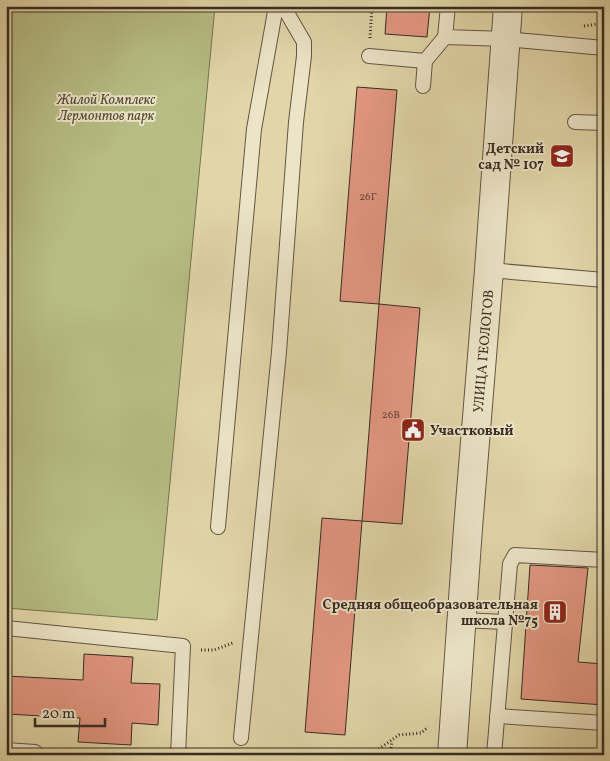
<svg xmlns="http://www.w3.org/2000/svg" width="610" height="761" font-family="Vollkorn,serif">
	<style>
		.green { fill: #b7bd85; stroke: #777454 }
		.building { fill: #e49782; stroke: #372c22 }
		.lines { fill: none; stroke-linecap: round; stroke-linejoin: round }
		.lane-casing { stroke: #625644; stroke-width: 16 }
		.street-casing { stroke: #625644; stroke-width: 30 }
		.path { stroke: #372c22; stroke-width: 3; stroke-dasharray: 1 2.5; stroke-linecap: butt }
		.lane { stroke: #ece4c7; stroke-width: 14 }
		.street { stroke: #ece4c7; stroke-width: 28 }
		.labels { text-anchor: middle; stroke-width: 4; stroke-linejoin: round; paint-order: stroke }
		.number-label { font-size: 11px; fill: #62473a }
		.park-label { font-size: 14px; font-style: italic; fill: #514936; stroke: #ece4c7 }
		.poi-label { font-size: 14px; font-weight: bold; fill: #372c22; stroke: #ece4c7; text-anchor: end }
		.street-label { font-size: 14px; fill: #372c22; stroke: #ece4c7 }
	</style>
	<rect width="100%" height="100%" fill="#e2d6a9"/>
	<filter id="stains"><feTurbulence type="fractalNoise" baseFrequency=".004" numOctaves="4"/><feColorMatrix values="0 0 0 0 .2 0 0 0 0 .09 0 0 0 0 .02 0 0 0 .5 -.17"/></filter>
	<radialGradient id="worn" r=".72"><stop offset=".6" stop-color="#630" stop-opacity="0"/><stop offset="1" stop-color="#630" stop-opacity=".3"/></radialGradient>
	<!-- green -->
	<path class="green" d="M6 6H215L157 620 6 608Z"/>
	<!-- building -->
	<g class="building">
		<path d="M387 6H430L427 37 385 34Z"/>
		<path d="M357 87 397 90 379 304 340 301Z"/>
		<path d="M379 304 420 308 402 524 362 521Z"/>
		<path d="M322 518 362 521 345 735 305 732Z"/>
		<path d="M530 565 588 568 578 662 604 664V705L521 699Z"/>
		<path d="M84 654 133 657 131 683 160 684 158 725 132 723 131 745 78 742 80 718 6 714V676L83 680Z"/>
	</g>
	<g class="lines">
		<defs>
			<g id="lane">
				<path d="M448 6 445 37 506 39 604 48"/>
				<path d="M369 56 425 61 445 37"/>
				<path d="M423 86 425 61"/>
				<path d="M575 122 604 123"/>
				<path d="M489 270 604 280"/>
				<path d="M218 527 254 129 276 6"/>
				<path d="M461 620 505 622"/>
				<path d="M6 628 183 646 178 755"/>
				<path d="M497 716 604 723"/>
				<path d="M241 738 279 352 296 122 304 56V42L283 6"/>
				<path d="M6 750 35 752V755"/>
				<path d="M494 755 510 564 515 555 604 560"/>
			</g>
			<path id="street" d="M452 755 468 528 489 270 508 6"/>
		</defs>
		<!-- lane casing -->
		<use href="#lane" class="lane-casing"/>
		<!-- street casing -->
		<use href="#street" class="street-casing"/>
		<!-- path -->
		<g class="path">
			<path d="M584 26 604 23"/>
			<path d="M370 38 372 6"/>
			<path d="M201 650H214L233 643"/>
			<path d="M370 755 399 735 421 733 428 727"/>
			<path d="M390 755 392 741"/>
		</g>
		<!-- lane -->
		<use href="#lane" class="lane"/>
		<!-- street -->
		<use href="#street" class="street"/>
	</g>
	<!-- icons -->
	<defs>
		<symbol id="school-square" viewBox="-11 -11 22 22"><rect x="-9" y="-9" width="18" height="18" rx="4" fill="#8f2418" stroke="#ece4c7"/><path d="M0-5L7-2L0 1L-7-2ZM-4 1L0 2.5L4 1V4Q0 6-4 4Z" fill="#fff"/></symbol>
		<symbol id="civic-square" viewBox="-11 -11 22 22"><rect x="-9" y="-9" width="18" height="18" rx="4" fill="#8f2418" stroke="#ece4c7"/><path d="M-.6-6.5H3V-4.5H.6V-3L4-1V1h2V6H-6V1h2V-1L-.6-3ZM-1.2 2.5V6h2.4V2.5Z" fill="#fff"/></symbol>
		<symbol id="building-square" viewBox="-11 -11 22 22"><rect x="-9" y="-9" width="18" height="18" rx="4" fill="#8f2418" stroke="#ece4c7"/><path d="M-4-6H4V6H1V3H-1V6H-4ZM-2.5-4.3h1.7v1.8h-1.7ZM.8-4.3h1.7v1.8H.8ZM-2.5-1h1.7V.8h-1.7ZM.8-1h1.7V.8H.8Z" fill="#fff"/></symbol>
	</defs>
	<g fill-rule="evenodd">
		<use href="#school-square" x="548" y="142" width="28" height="28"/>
		<use href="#civic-square" x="399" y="416" width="28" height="28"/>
		<use href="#building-square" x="541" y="598" width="28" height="28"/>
	</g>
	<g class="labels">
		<!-- number labels -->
		<g class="number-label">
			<text x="368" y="200">26Г</text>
			<text x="391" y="418">26В</text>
		</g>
		<!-- park labels -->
		<g class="park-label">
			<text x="106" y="104">Жилой Комплекс<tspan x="106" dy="16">Лермонтов парк</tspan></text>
		</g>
		<!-- poi labels -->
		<g class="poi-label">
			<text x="544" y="153">Детский<tspan x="544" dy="16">сад № 107</tspan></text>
			<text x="430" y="435" text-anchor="start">Участковый</text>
			<text x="538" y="609">Средняя общеобразовательная<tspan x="538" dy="16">школа №75</tspan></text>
		</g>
		<!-- street labels -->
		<g class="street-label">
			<text transform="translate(483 351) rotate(-85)" y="5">УЛИЦА ГЕОЛОГОВ</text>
		</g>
	</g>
	<!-- margin -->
	<rect width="610" height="761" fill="none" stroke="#e2d6a9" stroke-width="25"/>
	<rect x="8" y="8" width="595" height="746" fill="none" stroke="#372c22" stroke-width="2.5"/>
	<rect x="12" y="12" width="585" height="736" fill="none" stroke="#372c22"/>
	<!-- scale -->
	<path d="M35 718v8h70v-8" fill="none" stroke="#372c22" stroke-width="2.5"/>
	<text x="42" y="718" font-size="15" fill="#372c22" stroke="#ece4c7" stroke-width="4" paint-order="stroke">20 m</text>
	<rect width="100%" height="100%" filter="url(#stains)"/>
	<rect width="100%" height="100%" fill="url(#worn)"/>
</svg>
